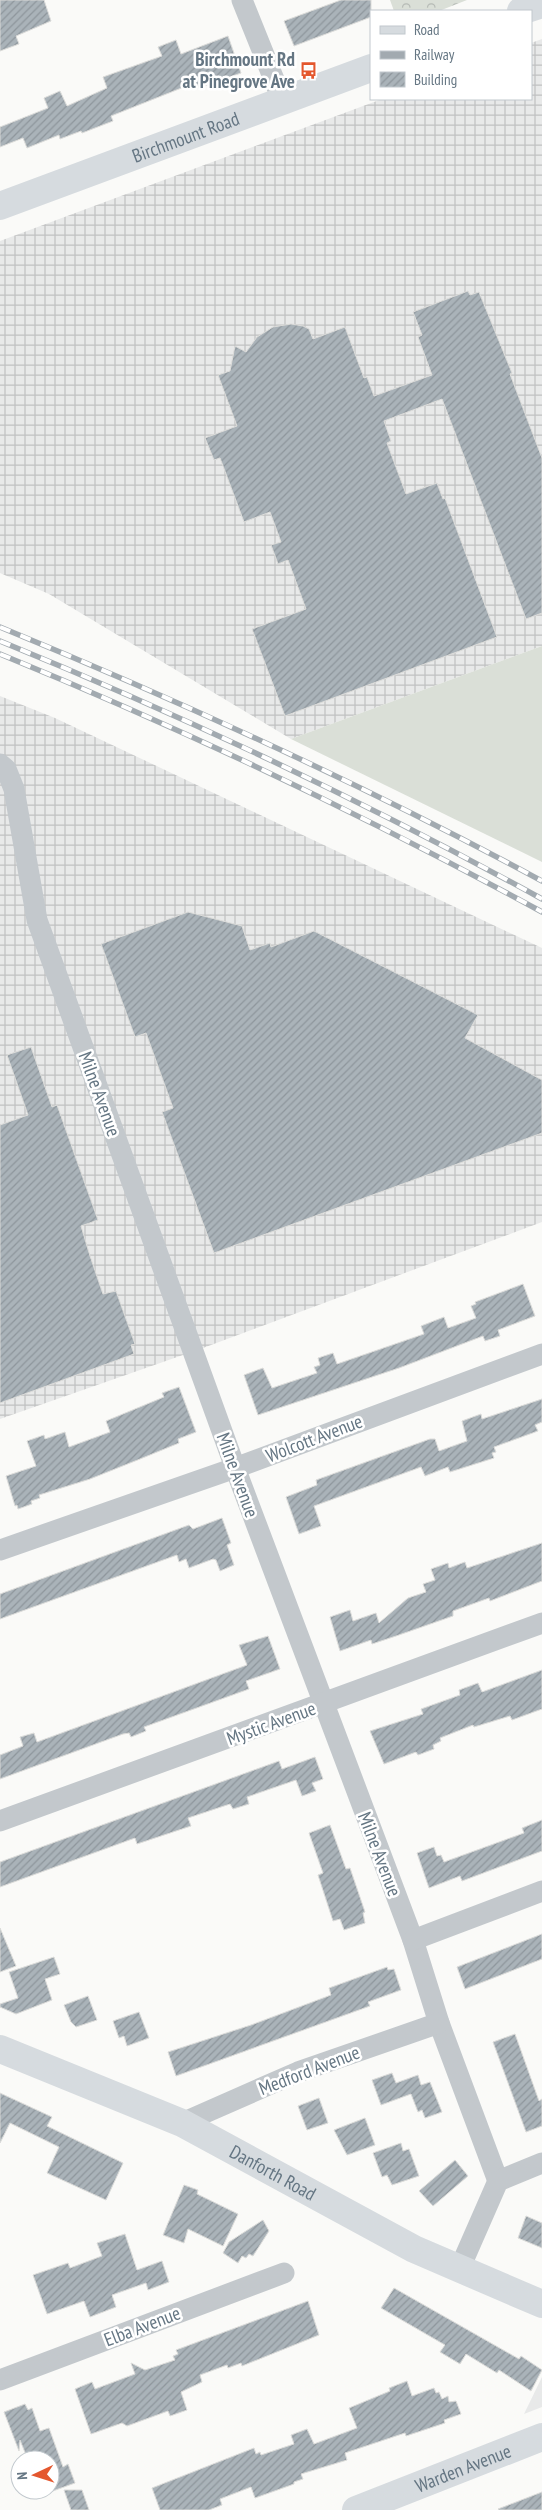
<svg xmlns="http://www.w3.org/2000/svg" width="542" height="2510" font-family="'PT Sans Narrow',sans-serif">
	<style>
		.built { fill: #e8e9e9 }
		.industrial { fill: url(#industrial-grid) }
		.grass { fill: #dadfd7 }
		.forest { fill: url(#forest-crowns) }
		.building { fill: url(#building-hatch); stroke: #dcdcda }
		.lines { fill: none; stroke-linecap: round; stroke-linejoin: round }
		.minor { stroke: #c3c8cc; stroke-width: 21 }
		.secondary { stroke: #d6dbdf; stroke-width: 28 }
		.rail-casing { stroke: #a2aab0; stroke-width: 5.5 }
		.rail { stroke: #fff; stroke-width: 4; stroke-dasharray: 11; stroke-linecap: butt }
		.labels { text-anchor: middle; stroke-width: 5; stroke-linejoin: round; paint-order: stroke }
		.poi-label { font-size: 19px; font-weight: bold; fill: #657683; stroke: #fff; text-anchor: end }
		.street-label { font-size: 19px; fill: #657683; stroke: #fff }
	</style>
	<defs>
		<pattern id="industrial-grid" width="8" height="8" patternUnits="userSpaceOnUse" patternTransform="scale(1.25)"><rect width="8" height="8" fill="#e8e9e9"/><path d="M0 4h8M4 0v8" fill="none" stroke="#c0c1c2"/></pattern>
		<pattern id="forest-crowns" width="20" height="18" patternUnits="userSpaceOnUse" patternTransform="scale(1.25)"><rect width="20" height="18" fill="#dadfd7"/><path d="M2 6a3 3 0 1 1 6 0M12 15a3 3 0 1 1 6 0" fill="none" stroke="#b4b9b4"/></pattern>
		<pattern id="building-hatch" width="6" height="6" patternUnits="userSpaceOnUse" patternTransform="scale(1.25)"><rect width="6" height="6" fill="#aab3b9"/><path d="M-1 1l2-2M0 6l6-6M5 7l2-2" fill="none" stroke="#8e969c"/></pattern>
	</defs>
	<rect width="100%" height="100%" fill="#fafaf8"/>
	<!-- built -->
	<path class="built" d="M542 2377V2407L524 2414Z"/>
	<!-- industrial -->
	<g class="industrial">
		<path d="M542 39V646L291 739 49 594 0 573V241L382 99H531V43Z"/>
		<path d="M0 696 55 718 542 948V1222L203 1348 0 1419Z"/>
	</g>
	<!-- grass -->
	<path class="grass" d="M542 646V862L291 739Z"/>
	<!-- forest -->
	<path class="forest" d="M390 0H467L439 11H394Z"/>
	<!-- building -->
	<g class="building">
		<path d="M0 0H44L51 21 16 36 19 44 0 51Z"/>
		<path d="M341 0H371V17L294 46 284 21Z"/>
		<path d="M228 36 241 73 196 89 194 83 111 116 113 121 82 133 81 131 60 139 59 135 27 148 23 138 0 147V127L48 108 44 98 60 91 67 106 107 88 103 77 162 56 158 47 176 40 181 54Z"/>
		<path d="M468 291 470 295 479 292 512 373 510 374 542 458V613L526 619 442 399 384 421 391 441 387 443 406 494 437 483 443 499 445 498 497 637 285 716 252 629 306 609 288 560 278 564 271 545 281 542 270 512 244 522 220 458 214 460 205 438 237 426 218 375 230 371 235 346 246 352 257 337 273 327 291 324 303 326 309 329 313 339 345 327 364 378 367 377 374 396 432 375 418 337 422 335 413 312Z"/>
		<path d="M188 912 242 926 250 950 270 943 271 947 314 931 478 1015 465 1038 542 1080V1133L214 1253 162 1112 173 1108 146 1033 135 1037 101 944Z"/>
		<path d="M31 1047 52 1107 57 1105 98 1220 81 1226 90 1256 103 1294 116 1291 135 1344 131 1345 134 1354 0 1403V1125L28 1115 7 1055Z"/>
		<path d="M523 1284 535 1316 498 1330 500 1336 485 1341 483 1336 399 1368 258 1415 244 1375 263 1368 272 1388 317 1373 314 1367 320 1365 318 1358 333 1353 337 1364 424 1334 421 1326 444 1317 448 1328 476 1318 471 1306 476 1304 475 1302Z"/>
		<path d="M179 1387 196 1432 178 1439 179 1443 140 1459 90 1479 39 1495 40 1498 31 1501 32 1504 18 1509 17 1505 15 1506 6 1476 36 1466 27 1441 44 1435 45 1439 65 1432 69 1447 110 1432 106 1421 164 1397 162 1393Z"/>
		<path d="M542 1399V1422L535 1425 538 1431 494 1447 496 1452 492 1453 494 1458 450 1472 448 1467 425 1476 421 1467 314 1506 321 1526 299 1534 286 1497 317 1485 316 1480 430 1439H435L439 1451 467 1441 462 1421 481 1414 482 1419Z"/>
		<path d="M222 1518 231 1543 227 1545 234 1565 220 1571 216 1560 213 1559 189 1568 186 1559 179 1562 177 1555 0 1619V1594L189 1525 193 1529Z"/>
		<path d="M542 1543V1581L490 1601 489 1598 453 1611V1616L396 1636 372 1644 371 1640 340 1651 330 1617 350 1610 353 1621 376 1613 379 1623 408 1598 426 1592 423 1584 435 1580 431 1569 448 1563 449 1568 465 1562 467 1568Z"/>
		<path d="M268 1636 280 1669 246 1681 249 1689 144 1727 146 1731 131 1737 129 1733 123 1734 0 1779V1755L23 1746 20 1737 34 1733 37 1742 247 1665 239 1645Z"/>
		<path d="M542 1670V1709L512 1720 510 1716 474 1727 473 1725 440 1738 441 1741 433 1745 434 1749 418 1755 416 1752 384 1764 370 1731 423 1714 421 1709 460 1695 459 1690 478 1683 482 1692Z"/>
		<path d="M315 1757 323 1779 312 1783 316 1791 302 1796 296 1780 247 1797 249 1804 233 1809 230 1804 188 1818 191 1826 137 1844 135 1838 0 1887V1862L279 1761 282 1769Z"/>
		<path d="M542 1820V1851L462 1881 460 1876 429 1888 417 1853 434 1847 437 1856 441 1855 444 1862 524 1833 522 1828Z"/>
		<path d="M330 1825 346 1869 350 1868 365 1912 363 1913 365 1923 344 1930 340 1919 333 1921 318 1875 323 1873 309 1833Z"/>
		<path d="M0 1928 16 1966 0 1972Z"/>
		<path d="M542 1934V1959L465 1989 457 1967Z"/>
		<path d="M54 1957 60 1974 45 1979 52 2000 16 2014 0 2007V2004L18 1998 9 1972Z"/>
		<path d="M387 1967 388 1970 394 1969 401 1990 368 2002 370 2006 176 2076 168 2052 251 2025 331 1995 329 1988Z"/>
		<path d="M88 1996 97 2020 76 2027 71 2022 64 2005Z"/>
		<path d="M139 2012 149 2038 127 2046 124 2036 119 2038 113 2021Z"/>
		<path d="M515 2034 539 2101 542 2099V2126L526 2132 493 2042Z"/>
		<path d="M392 2073 396 2083 418 2075 421 2085 430 2082 442 2112 425 2118 422 2110 418 2112 411 2094 381 2105 372 2080Z"/>
		<path d="M0 2093 52 2117 47 2126 123 2163 106 2200 47 2173 59 2147 10 2123 0 2143Z"/>
		<path d="M319 2098 328 2123 307 2130 298 2106Z"/>
		<path d="M365 2118 375 2145 347 2155 334 2130Z"/>
		<path d="M401 2143 403 2151 409 2149 419 2176 392 2185 387 2175 382 2177 373 2153Z"/>
		<path d="M455 2160 468 2176 433 2206 419 2191Z"/>
		<path d="M184 2185 198 2190 197 2194 238 2214 223 2246 188 2229 184 2243 163 2235Z"/>
		<path d="M526 2216 542 2223V2248L518 2238Z"/>
		<path d="M263 2220 269 2231 253 2256 249 2254 246 2258 242 2256 238 2263 223 2253 229 2242Z"/>
		<path d="M125 2234 137 2270 162 2261 169 2282 148 2290 146 2283 112 2295 116 2307 90 2317 84 2301 47 2314 33 2275 68 2263 70 2268 102 2256 97 2243Z"/>
		<path d="M394 2288 519 2359 521 2356 542 2370 531 2391 499 2370 497 2373 466 2354 460 2364 440 2352 445 2345 381 2308Z"/>
		<path d="M308 2301 319 2335 242 2366 241 2363 228 2368 227 2365 200 2375 202 2382 181 2392 187 2410 170 2416 168 2411 127 2426 122 2423 91 2434 75 2389 92 2382 95 2389 135 2374 131 2363 145 2370 175 2360 173 2356 178 2354 176 2350Z"/>
		<path d="M407 2381 412 2396 434 2388 436 2393 439 2392 442 2399 448 2396 449 2402 456 2401 461 2414 444 2420 445 2423 406 2436 405 2433 345 2453 347 2460 301 2474 303 2479 294 2482V2484L255 2498 251 2487 220 2499 222 2505 209 2510H160L152 2488 254 2448 256 2454 260 2452 261 2455 294 2444 291 2435 307 2429 314 2444 357 2428 349 2408 390 2391 389 2388Z"/>
		<path d="M25 2404 28 2410 32 2408 40 2431 49 2428 63 2467 68 2464 75 2483 50 2492V2460H28L20 2440 19 2451 4 2412Z"/>
		<path d="M64 2490H82L89 2510H71Z"/>
		<path d="M542 2492V2510H499L498 2509Z"/>
	</g>
	<g class="lines">
		<!-- minor -->
		<g class="minor">
			<path d="M242 0 283 102"/>
			<path d="M0 764 6 769 14 789 37 920 240 1481 413 1940 439 2023 498 2181"/>
			<path d="M0 1550 235 1468 542 1354"/>
			<path d="M0 1821 542 1623"/>
			<path d="M413 1940 542 1891"/>
			<path d="M182 2123 298 2072 439 2023"/>
			<path d="M459 2270 498 2181 542 2163"/>
			<path d="M0 2380 284 2273"/>
		</g>
		<!-- secondary -->
		<g class="secondary">
			<path d="M521 11 542 4"/>
			<path id="s1" d="M0 206 371 68"/>
			<path id="s2" d="M0 2049 182 2123 414 2249 542 2304"/>
			<path id="s3" d="M356 2510 542 2437"/>
		</g>
		<defs>
			<g id="rail">
				<path d="M0 627C185 703 366 786 542 881"/>
				<path d="M0 641C186 717 366 802 542 899"/>
				<path d="M0 654C186 730 366 816 542 912"/>
			</g>
		</defs>
		<!-- rail casing -->
		<use href="#rail" class="rail-casing"/>
		<!-- rail -->
		<use href="#rail" class="rail"/>
	</g>
	<!-- icons -->
	<defs>
		<symbol id="bus-bare" viewBox="-9 -9 18 18"><path d="M-5-6H5V4H4V6H2V4H-2V6H-4V4H-5ZM-3.5-4V0h7V-4ZM-3.5 1.2v1.5H-2V1.2ZM2 1.2v1.5H3.5V1.2Z" fill="#e4572e" stroke="#fff" stroke-width="2.5" paint-order="stroke"/></symbol>
	</defs>
	<g fill-rule="evenodd">
		<use href="#bus-bare" x="296" y="58" width="25" height="25"/>
	</g>
	<g class="labels">
		<!-- poi labels -->
		<g class="poi-label">
			<text x="295" y="66">Birchmount Rd<tspan x="295" dy="22">at Pinegrove Ave</tspan></text>
		</g>
		<!-- street labels -->
		<g class="street-label">
			<text dy="7" stroke="none"><textPath href="#s1" startOffset="198">Birchmount Road</textPath></text>
			<text transform="translate(100 1094) rotate(70)" y="7">Milne Avenue</text>
			<text transform="translate(314 1438) rotate(-21)" y="7">Wolcott Avenue</text>
			<text transform="translate(238 1475) rotate(70)" y="7">Milne Avenue</text>
			<text transform="translate(271 1723) rotate(-20)" y="7">Mystic Avenue</text>
			<text transform="translate(380 1854) rotate(69)" y="7">Milne Avenue</text>
			<text transform="translate(309 2070) rotate(-21)" y="7">Medford Avenue</text>
			<text dy="7" stroke="none"><textPath href="#s2" startOffset="300">Danforth Road</textPath></text>
			<text transform="translate(142 2326) rotate(-21)" y="7">Elba Avenue</text>
			<text dy="7" stroke="none"><textPath href="#s3" startOffset="115">Warden Avenue</textPath></text>
		</g>
	</g>
	<!-- legend -->
	<rect x="370" y="10" width="162" height="90" fill="#ffffff" stroke="#c1c8cd"/>
	<rect x="380" y="26" width="25" height="8" fill="#d6dbdf" stroke="#c1c8cd"/>
	<text x="414" y="35" font-size="15" fill="#657683">Road</text>
	<rect x="380" y="51" width="25" height="8" fill="#a2aab0" stroke="#c1c8cd"/>
	<text x="414" y="60" font-size="15" fill="#657683">Railway</text>
	<rect x="380" y="72" width="25" height="15" fill="url(#building-hatch)" stroke="#c1c8cd"/>
	<text x="414" y="85" font-size="15" fill="#657683">Building</text>
	<!-- north arrow -->
	<g transform="translate(35 2475) rotate(266)"><circle r="24" fill="#ffffff" stroke="#c1c8cd"/>
	<path d="M0-4L9 19L0 12L-9 19Z" fill="#e4572e"/>
	<text y="-8" font-size="14" font-weight="bold" text-anchor="middle" fill="#657683">N</text>
	</g>
</svg>
